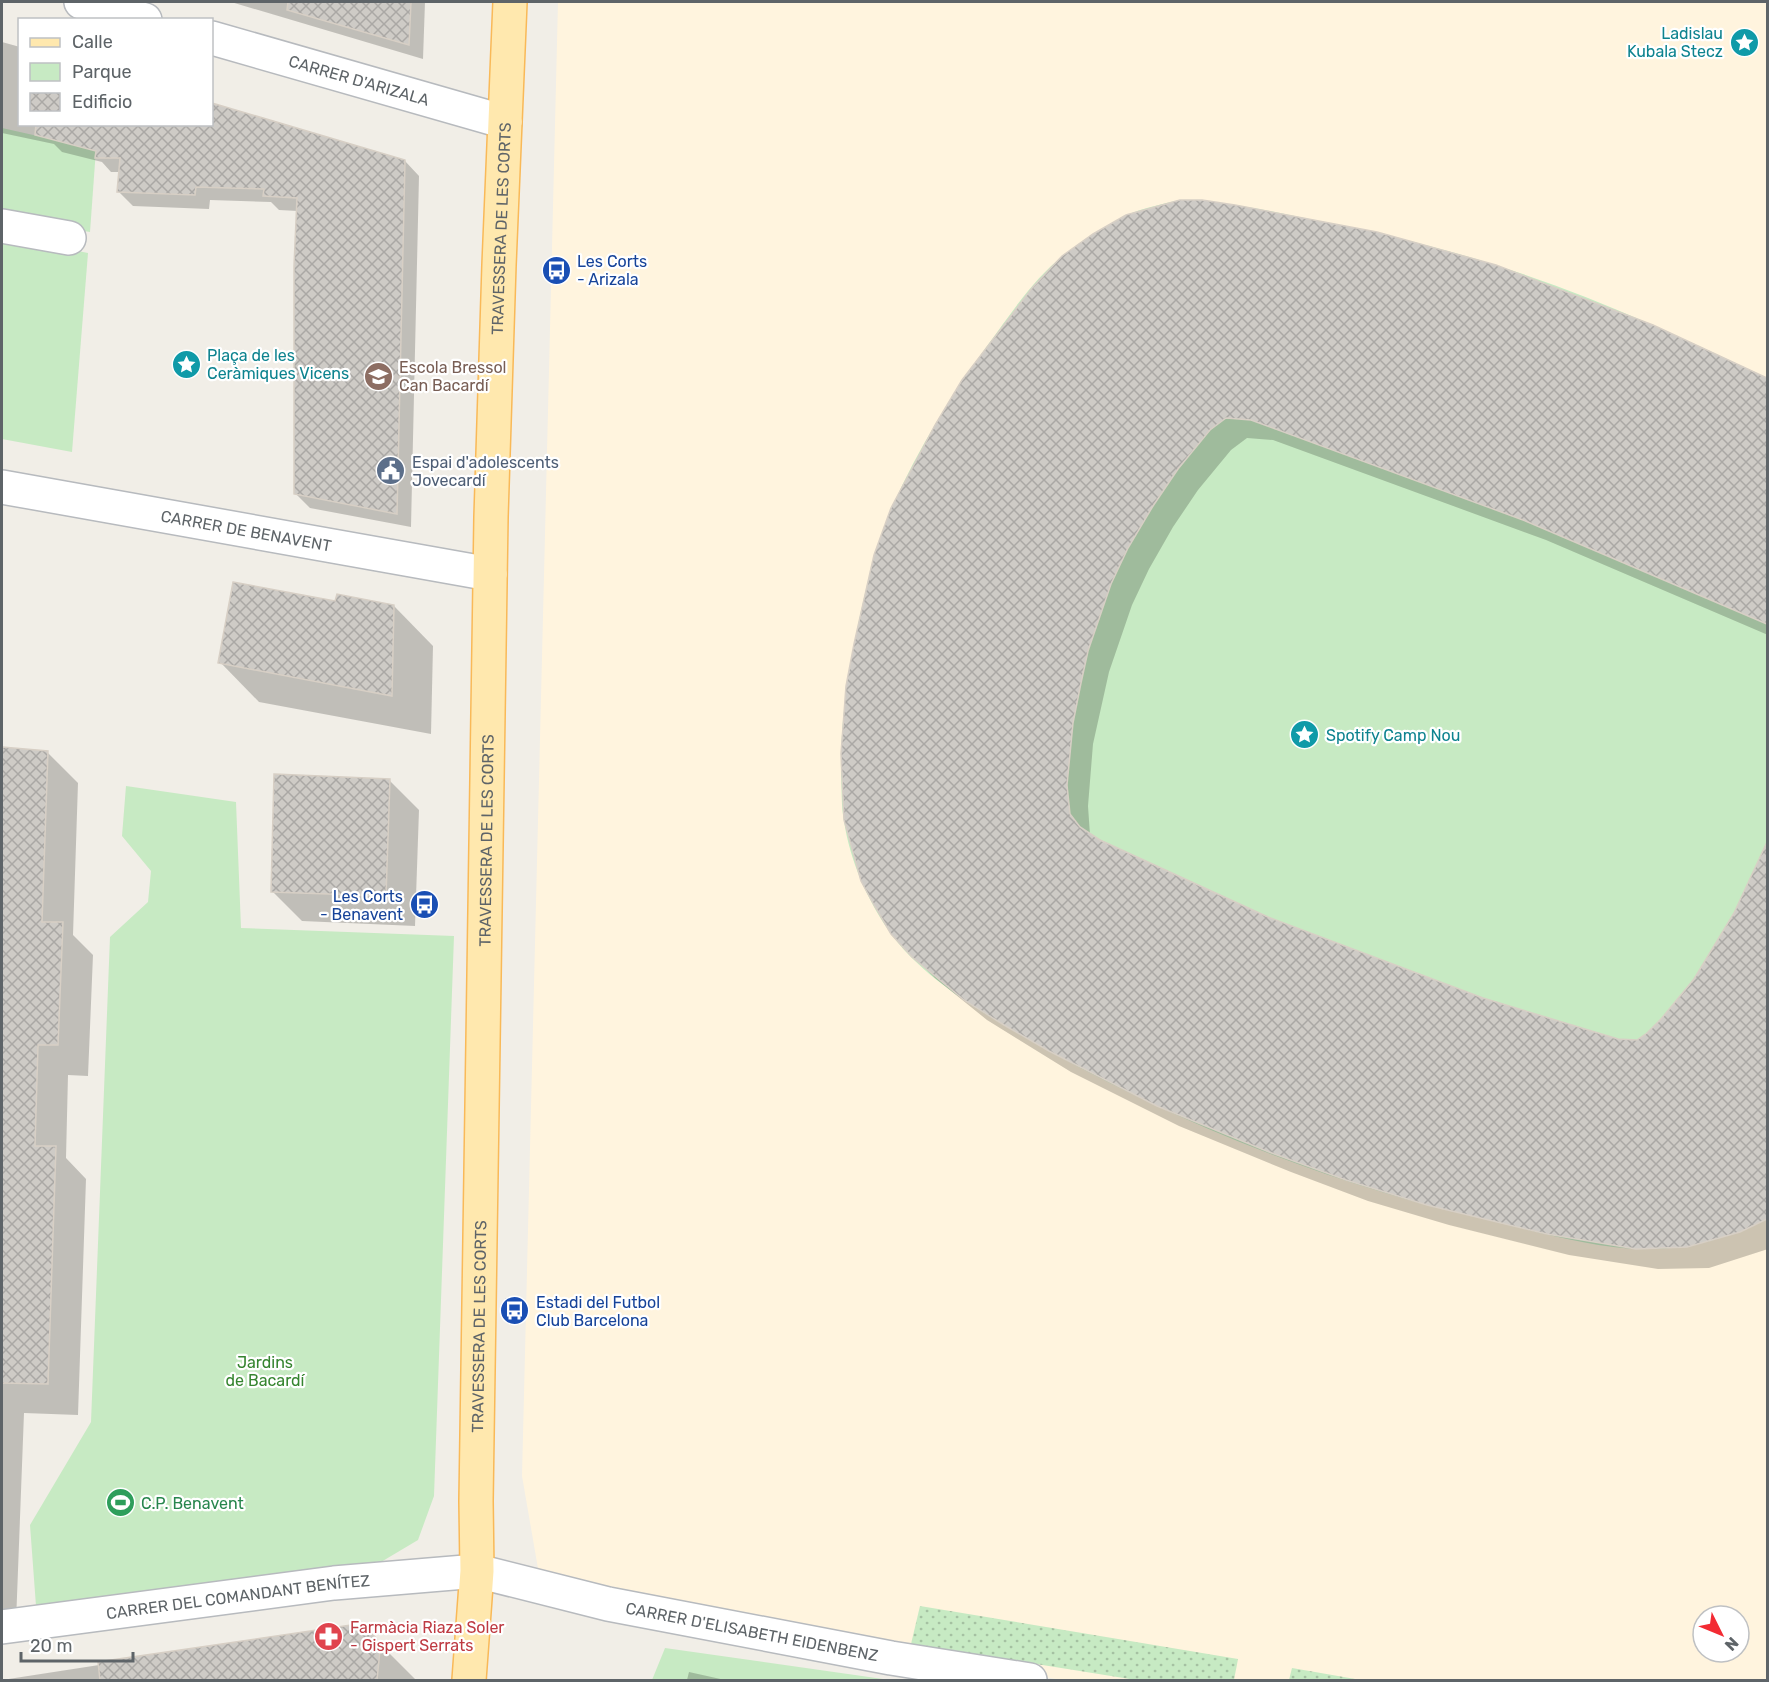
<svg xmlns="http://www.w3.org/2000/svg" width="1769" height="1682" font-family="Rubik,sans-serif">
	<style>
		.commercial { fill: #fff4de; fill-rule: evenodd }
		.grass { fill: url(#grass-dots) }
		.green { fill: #c7eac3 }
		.shadow { fill: #0003 }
		.building { fill: url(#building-cross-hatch); stroke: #d7cfc5; stroke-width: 1.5 }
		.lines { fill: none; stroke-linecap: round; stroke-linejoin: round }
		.minor-casing { stroke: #b7babe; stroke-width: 36 }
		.major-casing { stroke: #f9b958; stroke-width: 36 }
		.minor { stroke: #fff; stroke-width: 33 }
		.major { stroke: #ffe8ae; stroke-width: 33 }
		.labels { text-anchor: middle; stroke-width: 4.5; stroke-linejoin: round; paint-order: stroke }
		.culture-label { font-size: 16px; fill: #0d838f; stroke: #fff; text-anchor: start }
		.street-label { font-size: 16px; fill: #5e6468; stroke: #fff }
		.transit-label { font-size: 16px; fill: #164399; stroke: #fff; text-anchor: start }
		.education-label { font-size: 16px; fill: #785e54; stroke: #fff; text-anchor: start }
		.service-label { font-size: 16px; fill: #4e5e75; stroke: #fff; text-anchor: start }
		.park-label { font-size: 16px; fill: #368530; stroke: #fff }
		.leisure-label { font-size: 16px; fill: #27864d; stroke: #fff; text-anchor: start }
		.health-label { font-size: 16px; fill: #be3a42; stroke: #fff; text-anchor: start }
	</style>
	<defs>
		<pattern id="grass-dots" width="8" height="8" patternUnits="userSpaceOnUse" patternTransform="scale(1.5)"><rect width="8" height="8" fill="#c7eac3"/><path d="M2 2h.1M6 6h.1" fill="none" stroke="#a5c1a2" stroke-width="1.8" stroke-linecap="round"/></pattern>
		<pattern id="building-cross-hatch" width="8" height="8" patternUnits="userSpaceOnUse" patternTransform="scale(1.5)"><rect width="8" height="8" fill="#cecbc6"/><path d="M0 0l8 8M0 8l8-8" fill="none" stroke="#aaa8a5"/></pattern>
	</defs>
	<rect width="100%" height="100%" fill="#f1eee7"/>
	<!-- commercial -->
	<path class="commercial" d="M558 2H1767V1680H1062L550 1595 540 1580 522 1476ZM1703 1616H1739V1652H1703Z"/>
	<!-- grass -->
	<g class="grass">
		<path d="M920 1606 1238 1659 1234 1680H1136L911 1644Z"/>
		<path d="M1292 1668 1361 1680H1289Z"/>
	</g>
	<!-- green -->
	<g class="green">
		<path d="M2 128 96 149 90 232 2 218Z"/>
		<path d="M1180 200C1225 201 1270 211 1314 220 1375 232 1436 246 1495 265 1589 294 1679 336 1767 378V1219C1728 1238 1688 1250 1643 1249 1595 1248 1545 1234 1498 1222 1460 1213 1420 1204 1382 1192 1256 1154 1133 1100 1019 1034 974 1008 919 974 889 931 867 899 850 861 844 821 841 806 842 790 841 775 840 719 849 665 861 611 869 575 878 539 893 505 918 449 951 396 987 346 1010 315 1033 279 1064 255 1079 244 1110 223 1127 215 1143 208 1162 204 1180 200Z"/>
		<path d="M2 236 88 253 72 452 2 439Z"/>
		<path d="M126 786 236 802 241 928 454 936 434 1496 418 1540 381 1562 36 1606 30 1525 91 1422 110 937 148 902 151 871 122 836Z"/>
		<path d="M665 1648 890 1680H652Z"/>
	</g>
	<!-- shadow -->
	<g class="shadow">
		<path d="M231 2H425L423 59Z"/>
		<path d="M2 42 20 47V124H212V104L405 161 419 176 411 527 310 508 296 494 298 211 279 210 271 202 210 200 209 209 133 206 119 192 121 172H111L102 162 62 152 54 144 2 133Z"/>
		<path d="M1652 326 1768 380V635L1546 540 1273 440 1247 438 1231 450 1198 490 1173 527 1149 569 1132 605 1109 672 1093 744 1088 806 1090 835 1268 919 1483 999 1618 1040 1637 1042 1662 1021 1695 980 1735 913 1768 839V1249L1709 1268 1658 1269 1569 1255 1449 1225 1368 1201 1291 1172 1179 1126 1071 1072 987 1020 935 978 913 956 936 426Z"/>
		<path d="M394 606 433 646 431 734 259 702 220 662Z"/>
		<path d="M2 748 47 752 78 783 73 935 93 955 88 1076 68 1075 66 1158 86 1179 78 1415 24 1413 16 1623H2Z"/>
		<path d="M389 780 419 810 415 926 302 921 273 892Z"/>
		<path d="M351 1626 366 1630 416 1680H2Z"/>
		<path d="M689 1672 725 1680H687Z"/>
	</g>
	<!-- building -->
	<g class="building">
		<path d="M288 2H411L409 45 287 10Z"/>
		<path d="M212 103 405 160 397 514 294 494V266L297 198 263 196 264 189 196 187 195 195 117 192 120 158H95L96 151 35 135 36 124H212Z"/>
		<path d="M1180 200H1202L1235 205 1377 232 1496 265 1653 325 1767 378V624L1523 520 1251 420 1226 418 1210 430 1178 469 1153 506 1128 548 1111 584 1088 651 1081 683 1073 723 1067 785 1070 814 1080 827 1100 840 1268 917 1483 998 1618 1039 1637 1040 1647 1033 1661 1019 1694 979 1734 913 1767 842V1219L1740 1232 1687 1247 1636 1249 1547 1234 1427 1205 1346 1180 1269 1152 1157 1106 1049 1051 1004 1025 964 1000 912 957 891 934 874 905 861 881 844 820 841 754 846 686 854 644 874 555 891 508 935 425 962 380 1032 288 1062 256 1093 234 1126 215Z"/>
		<path d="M233 582 335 601 337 594 394 605 392 696 218 663Z"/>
		<path d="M2 747 48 751 42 922H63L58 1045H38L35 1146H56L48 1384 2 1383Z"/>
		<path d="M274 774 390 779 386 896 271 892Z"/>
		<path d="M351 1625 367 1629 377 1639 380 1650 377 1680H100L98 1662Z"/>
	</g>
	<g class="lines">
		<defs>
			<g id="minor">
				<path d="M81 2 145 20"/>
				<path id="s1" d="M212 38 505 122"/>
				<path d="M2 226 69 238"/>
				<path id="s2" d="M2 487 490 574"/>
				<path id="s3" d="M2 1627 334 1583 477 1571 608 1604 891 1658 1030 1680"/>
			</g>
			<g id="major">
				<path id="s4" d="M469 1680 477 1571 476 1501 491 517 499 265 510 2"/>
			</g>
		</defs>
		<!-- minor casing -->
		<use href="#minor" class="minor-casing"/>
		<!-- major casing -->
		<use href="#major" class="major-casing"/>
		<!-- minor -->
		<use href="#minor" class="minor"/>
		<!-- major -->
		<use href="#major" class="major"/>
	</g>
	<!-- icons -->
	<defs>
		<symbol id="sight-disc" viewBox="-11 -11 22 22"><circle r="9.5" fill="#0f9aa8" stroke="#fff"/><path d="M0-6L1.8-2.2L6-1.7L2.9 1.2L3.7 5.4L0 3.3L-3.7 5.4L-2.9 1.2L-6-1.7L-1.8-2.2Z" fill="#fff"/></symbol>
		<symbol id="bus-disc" viewBox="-11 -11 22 22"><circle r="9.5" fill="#1a4fb4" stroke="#fff"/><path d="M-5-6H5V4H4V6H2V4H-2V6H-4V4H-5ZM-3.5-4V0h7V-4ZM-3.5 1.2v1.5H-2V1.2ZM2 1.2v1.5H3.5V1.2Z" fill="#fff"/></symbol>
		<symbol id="school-disc" viewBox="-11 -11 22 22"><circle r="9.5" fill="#8d6e63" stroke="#fff"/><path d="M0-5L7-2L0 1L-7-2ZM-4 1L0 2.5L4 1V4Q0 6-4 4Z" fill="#fff"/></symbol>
		<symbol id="civic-disc" viewBox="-11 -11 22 22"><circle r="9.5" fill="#5c6f8a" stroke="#fff"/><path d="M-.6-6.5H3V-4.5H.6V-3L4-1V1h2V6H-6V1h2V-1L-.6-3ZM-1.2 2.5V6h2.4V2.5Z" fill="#fff"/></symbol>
		<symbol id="stadium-disc" viewBox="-11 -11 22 22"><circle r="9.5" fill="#2e9e5b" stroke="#fff"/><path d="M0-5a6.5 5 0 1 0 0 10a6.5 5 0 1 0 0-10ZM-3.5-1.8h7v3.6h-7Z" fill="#fff"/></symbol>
		<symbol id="pharmacy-disc" viewBox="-11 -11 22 22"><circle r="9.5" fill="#e0444e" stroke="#fff"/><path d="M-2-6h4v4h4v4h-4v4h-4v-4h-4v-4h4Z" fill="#fff"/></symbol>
	</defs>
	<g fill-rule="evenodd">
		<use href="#sight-disc" x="1728" y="26" width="33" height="33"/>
		<use href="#bus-disc" x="540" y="254" width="33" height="33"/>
		<use href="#sight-disc" x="170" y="348" width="33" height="33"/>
		<use href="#school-disc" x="362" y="360" width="33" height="33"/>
		<use href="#civic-disc" x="374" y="454" width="33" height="33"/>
		<use href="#sight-disc" x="1288" y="718" width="33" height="33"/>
		<use href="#bus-disc" x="408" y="888" width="33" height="33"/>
		<use href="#bus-disc" x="498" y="1294" width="33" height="33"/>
		<use href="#stadium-disc" x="104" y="1486" width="33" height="33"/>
		<use href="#pharmacy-disc" x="312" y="1620" width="33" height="33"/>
	</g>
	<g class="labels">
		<!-- culture labels -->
		<g class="culture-label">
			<text x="1723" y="39" text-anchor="end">Ladislau<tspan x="1723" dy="18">Kubala Stecz</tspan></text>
			<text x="207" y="361">Plaça de les<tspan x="207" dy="18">Ceràmiques Vicens</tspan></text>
			<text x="1326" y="741">Spotify Camp Nou</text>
		</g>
		<!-- street labels -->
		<g class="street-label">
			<text dy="6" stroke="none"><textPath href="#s1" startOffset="153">CARRER D'ARIZALA</textPath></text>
			<text dy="6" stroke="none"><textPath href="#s4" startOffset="1452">TRAVESSERA DE LES CORTS</textPath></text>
			<text dy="6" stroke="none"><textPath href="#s2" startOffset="248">CARRER DE BENAVENT</textPath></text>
			<text dy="6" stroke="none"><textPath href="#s4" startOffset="840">TRAVESSERA DE LES CORTS</textPath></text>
			<text dy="6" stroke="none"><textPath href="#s4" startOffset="354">TRAVESSERA DE LES CORTS</textPath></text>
			<text dy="6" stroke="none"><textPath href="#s3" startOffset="238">CARRER DEL COMANDANT BENÍTEZ</textPath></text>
			<text dy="6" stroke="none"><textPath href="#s3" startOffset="760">CARRER D'ELISABETH EIDENBENZ</textPath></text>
		</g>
		<!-- transit labels -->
		<g class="transit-label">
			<text x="577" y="267">Les Corts<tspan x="577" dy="18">- Arizala</tspan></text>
			<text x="403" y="902" text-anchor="end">Les Corts<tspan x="403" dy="18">- Benavent</tspan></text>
			<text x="536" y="1308">Estadi del Futbol<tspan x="536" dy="18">Club Barcelona</tspan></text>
		</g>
		<!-- education labels -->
		<g class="education-label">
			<text x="399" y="373">Escola Bressol<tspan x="399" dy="18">Can Bacardí</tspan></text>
		</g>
		<!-- service labels -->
		<g class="service-label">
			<text x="412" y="468">Espai d'adolescents<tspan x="412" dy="18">Jovecardí</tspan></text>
		</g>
		<!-- park labels -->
		<g class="park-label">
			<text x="265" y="1368">Jardins<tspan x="265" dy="18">de Bacardí</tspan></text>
		</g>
		<!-- leisure labels -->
		<g class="leisure-label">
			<text x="141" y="1509">C.P. Benavent</text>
		</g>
		<!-- health labels -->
		<g class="health-label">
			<text x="350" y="1633">Farmàcia Riaza Soler<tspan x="350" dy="18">- Gispert Serrats</tspan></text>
		</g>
	</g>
	<!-- border -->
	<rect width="1769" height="1682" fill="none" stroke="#5e6468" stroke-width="6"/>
	<!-- legend -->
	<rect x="18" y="18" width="195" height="108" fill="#ffffff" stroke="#bfc1c3" stroke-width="1.5"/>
	<rect x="30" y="38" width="30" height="9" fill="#ffe8ae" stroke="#bfc1c3" stroke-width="1.5"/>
	<text x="72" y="48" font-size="18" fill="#5e6468">Calle</text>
	<rect x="30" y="63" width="30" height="18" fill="#c7eac3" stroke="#bfc1c3" stroke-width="1.5"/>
	<text x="72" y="78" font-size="18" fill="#5e6468">Parque</text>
	<rect x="30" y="93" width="30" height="18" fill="url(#building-cross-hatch)" stroke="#bfc1c3" stroke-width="1.5"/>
	<text x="72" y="108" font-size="18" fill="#5e6468">Edificio</text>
	<!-- north arrow -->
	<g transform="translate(1721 1634) rotate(133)"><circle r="28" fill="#ffffff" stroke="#bfc1c3" stroke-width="1.5"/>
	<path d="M0-4.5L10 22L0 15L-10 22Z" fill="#f32b33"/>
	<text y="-9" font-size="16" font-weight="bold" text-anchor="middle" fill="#5e6468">N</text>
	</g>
	<!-- scale -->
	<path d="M21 1652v9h112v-9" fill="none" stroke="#5e6468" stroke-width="3"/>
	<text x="30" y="1652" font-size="18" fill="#5e6468" stroke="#ffffff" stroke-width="4.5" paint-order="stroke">20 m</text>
</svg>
